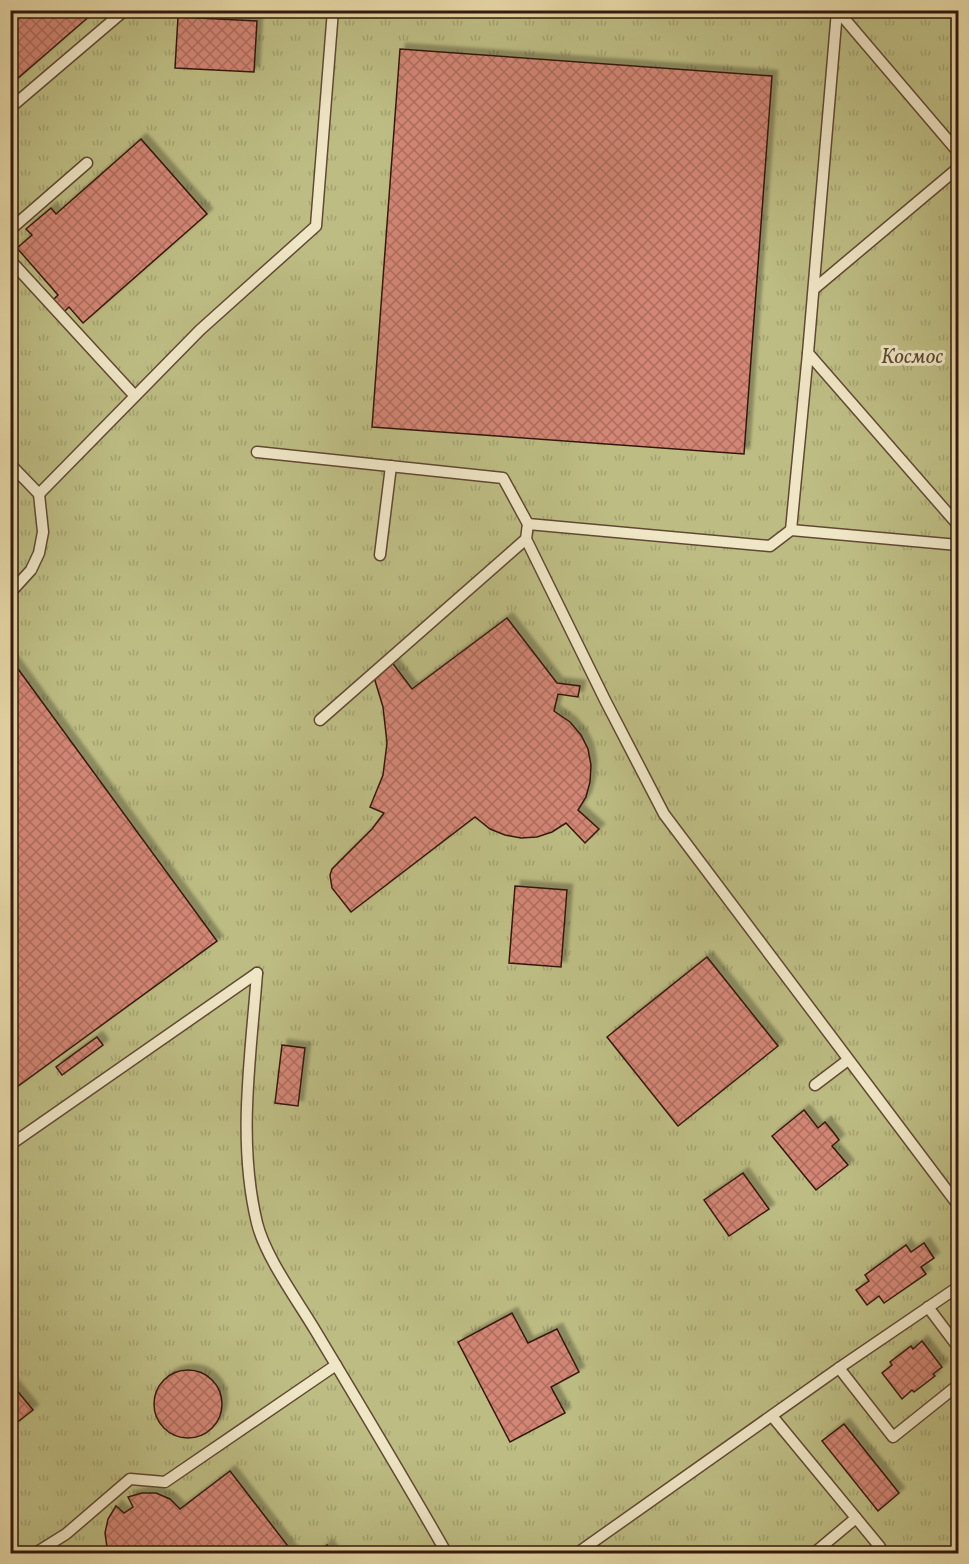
<svg xmlns="http://www.w3.org/2000/svg" width="969" height="1564" font-family="Vollkorn,serif">
	<style>
		.park { fill: url(#park-tufts); stroke: #786b48; stroke-width: 1.5 }
		.building { fill: url(#building-cross-hatch); stroke: #34190d; stroke-width: 1.5; filter: url(#shadow) }
		.lines { fill: none; stroke-linecap: round; stroke-linejoin: round }
		.service-casing { stroke: #614934; stroke-width: 13 }
		.service { stroke: #efe6c6; stroke-width: 10 }
		.labels { text-anchor: middle; stroke-width: 6; stroke-linejoin: round; paint-order: stroke }
		.park-label { font-size: 21px; font-style: italic; fill: #5d4a30; stroke: #efe6c6 }
	</style>
	<defs>
		<pattern id="park-tufts" width="24" height="20" patternUnits="userSpaceOnUse" patternTransform="scale(1.5)"><rect width="24" height="20" fill="#bdbd83"/><path d="M3 7l-1-3M5 7V3M7 7l1-3M15 17l-1-3M17 17v-4M19 17l1-3" fill="none" stroke="#a3a270"/></pattern>
		<pattern id="building-cross-hatch" width="8" height="8" patternUnits="userSpaceOnUse" patternTransform="scale(1.5)"><rect width="8" height="8" fill="#d38674"/><path d="M0 0l8 8M0 8l8-8" fill="none" stroke="#ac6d5e"/></pattern>
		<filter id="shadow"><feDropShadow dx="5.5" dy="-5.5" stdDeviation="1.5" flood-color="#0004"/></filter>
	</defs>
	<rect width="100%" height="100%" fill="#e7d9a8"/>
	<filter id="stains"><feTurbulence type="fractalNoise" baseFrequency=".00333" numOctaves="4"/><feColorMatrix values="0 0 0 0 .2 0 0 0 0 .09 0 0 0 0 .02 0 0 0 .5 -.17"/></filter>
	<radialGradient id="worn" r=".72"><stop offset=".6" stop-color="#630" stop-opacity="0"/><stop offset="1" stop-color="#630" stop-opacity=".3"/></radialGradient>
	<!-- park -->
	<rect class="park" x="11" y="11" width="947" height="1542"/>
	<!-- building -->
	<g class="building">
		<path d="M10 10H101L94 17 92 14 10 85Z"/>
		<path d="M178 17 257 21 254 72 175 68Z"/>
		<path d="M400 49 772 76 744 454 372 427Z"/>
		<path d="M141 139 207 214 83 323 69 307 64 312 53 300 58 295 17 248 32 235 26 229 51 208 56 214Z"/>
		<path d="M507 618 557 683 580 686 578 697 558 694 554 711 570 722 581 735 588 749 591 765 590 782 586 797 578 810 599 829 585 843 566 823 552 832 537 837 521 838 505 835 490 829 475 817 351 912 332 888 330 875 332 869 372 829 384 813 370 807 383 775 387 743 383 707 373 674 391 661 412 689Z"/>
		<path d="M10 658 217 941 10 1092Z"/>
		<path d="M515 886 567 890 561 967 509 963Z"/>
		<path d="M707 957 778 1046 678 1126 607 1037Z"/>
		<path d="M97 1037 103 1045 62 1075 56 1067Z"/>
		<path d="M282 1045 305 1048 298 1106 275 1103Z"/>
		<path d="M804 1110 818 1128 825 1122 834 1133 839 1140 832 1146 848 1165 816 1190 772 1136Z"/>
		<path d="M743 1173 769 1209 729 1236 704 1200Z"/>
		<path d="M924 1243 934 1258 921 1267 926 1274 884 1303 879 1296 867 1305 856 1290 869 1281 865 1275 906 1245 911 1252Z"/>
		<path d="M512 1313 528 1343 557 1329 579 1372 551 1387 565 1413 510 1442 458 1342Z"/>
		<path d="M922 1341 942 1367 933 1374 935 1376 914 1392 912 1390 902 1399 882 1373 892 1365 890 1362 911 1346 913 1349Z"/>
		<circle cx="188" cy="1404" r="34"/>
		<path d="M10 1382 33 1410 10 1428Z"/>
		<path d="M844 1424 899 1493 878 1511 822 1441Z"/>
		<path d="M230 1471 294 1554H110L107 1547 105 1533 108 1519 116 1506 124 1513 133 1507 128 1497 142 1493H156L170 1499 180 1509Z"/>
		<path d="M327 1545 334 1554H317Z"/>
	</g>
	<g class="lines">
		<defs>
			<g id="service">
				<path d="M837 10 958 152"/>
				<path d="M10 108 125 10"/>
				<path d="M10 230 87 163"/>
				<path d="M10 260 134 395"/>
				<path d="M814 289 958 168"/>
				<path d="M808 353 958 525"/>
				<path d="M257 452 503 478 528 524 770 546 791 530 958 545"/>
				<path d="M10 464 39 494 43 532 39 553 31 570 10 593"/>
				<path d="M39 494 200 330 316 226 333 10"/>
				<path d="M528 524 526 539 605 700 664 814 958 1205"/>
				<path d="M791 530 808 353 837 11"/>
				<path d="M380 555 391 466"/>
				<path d="M320 720 526 539"/>
				<path d="M257 973C251 1055 237 1141 257 1223 265 1256 297 1300 315 1330 360 1405 404 1478 447 1554"/>
				<path d="M815 1085 848 1060"/>
				<path d="M10 1145 257 973"/>
				<path d="M928 1307 958 1347"/>
				<path d="M839 1368 893 1437 958 1385"/>
				<path d="M772 1416 880 1547"/>
				<path d="M34 1554 66 1534 130 1479 165 1482 336 1365"/>
				<path d="M576 1554 839 1368 958 1287"/>
				<path d="M813 1554 856 1518"/>
			</g>
		</defs>
		<!-- service casing -->
		<use href="#service" class="service-casing"/>
		<!-- service -->
		<use href="#service" class="service"/>
	</g>
	<g class="labels">
		<!-- park labels -->
		<g class="park-label">
			<text x="912" y="363">Космос</text>
		</g>
	</g>
	<!-- margin -->
	<rect width="969" height="1564" fill="none" stroke="#e7d9a8" stroke-width="36"/>
	<rect x="12" y="12" width="945" height="1540" fill="none" stroke="#34190d" stroke-width="3"/>
	<rect x="18" y="18" width="933" height="1528" fill="none" stroke="#34190d" stroke-width="1.5"/>
	<rect width="100%" height="100%" filter="url(#stains)"/>
	<rect width="100%" height="100%" fill="url(#worn)"/>
</svg>
